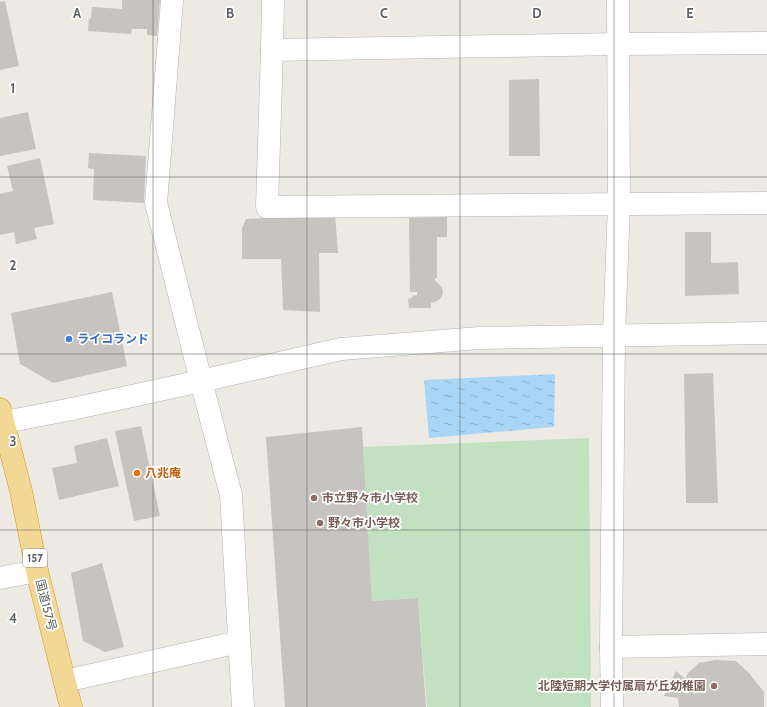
<svg xmlns="http://www.w3.org/2000/svg" width="767" height="707" font-family="Cabin,'Noto Sans JP',sans-serif">
	<style>
		.pitch { fill: #c2e1c1 }
		.water { fill: url(#water-ripples) }
		.building { fill: #c7c4c0 }
		.lines { fill: none; stroke-linecap: round; stroke-linejoin: round }
		.minor-casing { stroke: #b0b3b7; stroke-width: 23 }
		.highway-casing { stroke: #d89717; stroke-width: 23 }
		.minor { stroke: #fff; stroke-width: 22 }
		.highway { stroke: #f2d894; stroke-width: 22 }
		.grid { fill: none; stroke: #5b5e62; stroke-width: 1; stroke-opacity: 0.55 }
		.shop-dot { fill: #3f7fe0; stroke: #fff; stroke-width: 1.5 }
		.food-dot { fill: #e8710a; stroke: #fff; stroke-width: 1.5 }
		.education-dot { fill: #8d6e63; stroke: #fff; stroke-width: 1.5 }
		.labels { text-anchor: middle; stroke-width: 3.5; stroke-linejoin: round; paint-order: stroke }
		.shield { fill: #fff; stroke: #8c8e91; stroke-width: 1 }
		.shield-label { font-size: 11px; font-weight: bold; fill: #5b5e62 }
		.shop-label { font-size: 12px; font-weight: bold; fill: #366cbe; stroke: #fff; text-anchor: start }
		.food-label { font-size: 12px; font-weight: bold; fill: #c56008; stroke: #fff; text-anchor: start }
		.education-label { font-size: 12px; font-weight: bold; fill: #785e54; stroke: #fff; text-anchor: start }
		.street-label { font-size: 12px; fill: #5b5e62; stroke: #fff }
		.grid-label { font-size: 13px; text-anchor: middle; font-weight: bold; fill: #5b5e62; stroke: #fff; stroke-width: 3.5; stroke-linejoin: round; paint-order: stroke }
	</style>
	<defs>
		<pattern id="water-ripples" width="26" height="14" patternUnits="userSpaceOnUse"><rect width="26" height="14" fill="#a9d6f6"/><path d="M2 4q2-2 4 0t4 0M15 11q2-2 4 0t4 0" fill="none" stroke="#8db1cb"/></pattern>
	</defs>
	<rect width="100%" height="100%" fill="#eceae3"/>
	<!-- pitch -->
	<path class="pitch" d="M589 438 591 707H427L418 598 372 601 363 447Z"/>
	<!-- water -->
	<path class="water" d="M555 374 554 427 429 438 424 380Z"/>
	<!-- building -->
	<g class="building">
		<path d="M122 0H160L157 36 147 35V29H132L131 34 88 31 89 18 91 19 92 7 122 9Z"/>
		<path d="M5 1 19 66 0 70V2Z"/>
		<path d="M539 79 540 156H509V80Z"/>
		<path d="M28 112 36 149 0 156V118Z"/>
		<path d="M89 153 146 156 144 203 93 200 94 169 88 168Z"/>
		<path d="M40 158 54 224 34 228 37 239 16 244 14 232 0 235V194L13 191 7 166Z"/>
		<path d="M335 214 338 253H319L320 312 283 310 281 259H242V228L246 219Z"/>
		<path d="M447 217V237H437V278H435V281L437 282 442 288 443 293 442 296 440 299 437 301 431 303V308H409L408 299 413 297 412 296 417 295V292H410L409 218Z"/>
		<path d="M685 232H711V263L738 262 739 294 685 296Z"/>
		<path d="M112 292 127 366 53 383 20 364 11 313Z"/>
		<path d="M713 373 718 503H686L684 374Z"/>
		<path d="M141 426 160 516 134 521 115 431Z"/>
		<path d="M362 427 372 601 418 598 426 707H285L266 437Z"/>
		<path d="M107 438 119 486 59 500 52 468 77 463 74 446Z"/>
		<path d="M102 563 124 647 105 652 83 641 71 573Z"/>
		<path d="M715 660 736 661 749 673 764 692V707H679L678 698 664 696 676 671 685 679 688 673 699 663Z"/>
	</g>
	<g class="lines">
		<defs>
			<g id="minor">
				<path d="M172 0 156 203 201 381 231 495 243 707"/>
				<path d="M767 43 618 44 272 50 267 207 767 203"/>
				<path d="M272 50 273 0"/>
				<path d="M0 423 72 409 201 381 341 349 480 338 767 333"/>
				<path d="M0 578 37 571"/>
				<path d="M611 647 767 644"/>
				<path d="M65 681 239 642"/>
				<path d="M612 707 611 647 614 335 619 204 618 0"/>
			</g>
			<path id="highway" d="M0 409 21 491 37 571 71 707"/>
		</defs>
		<!-- minor casing -->
		<use href="#minor" class="minor-casing"/>
		<!-- highway casing -->
		<use href="#highway" class="highway-casing"/>
		<!-- minor -->
		<use href="#minor" class="minor"/>
		<!-- highway -->
		<use href="#highway" class="highway"/>
	</g>
	<!-- grid -->
	<path class="grid" d="M153 0V707M307 0V707M460 0V707M614 0V707M0 177H767M0 354H767M0 530H767"/>
	<!-- markers -->
	<circle class="shop-dot" cx="69" cy="339" r="4"/>
	<circle class="food-dot" cx="137" cy="473" r="4"/>
	<g class="education-dot">
		<circle cx="314" cy="498" r="4"/>
		<circle cx="320" cy="523" r="4"/>
		<circle cx="714" cy="686" r="4"/>
	</g>
	<g class="labels">
		<!-- shield labels -->
		<rect class="shield" x="23" y="549" width="24" height="18" rx="3"/>
		<g class="shield-label">
			<text x="35" y="562">157</text>
		</g>
		<!-- shop labels -->
		<g class="shop-label">
			<text x="77" y="343">ライコランド</text>
		</g>
		<!-- food labels -->
		<g class="food-label">
			<text x="145" y="477">八兆庵</text>
		</g>
		<!-- education labels -->
		<g class="education-label">
			<text x="322" y="502">市立野々市小学校</text>
			<text x="328" y="527">野々市小学校</text>
			<text x="706" y="690" text-anchor="end">北陸短期大学付属扇が丘幼稚園</text>
		</g>
		<!-- street labels -->
		<g class="street-label">
			<text transform="translate(46 605) rotate(76)" y="4">国道157号</text>
		</g>
	</g>
	<g class="grid-label">
		<text x="77" y="18">A</text>
		<text x="230" y="18">B</text>
		<text x="384" y="18">C</text>
		<text x="537" y="18">D</text>
		<text x="690" y="18">E</text>
		<text x="13" y="93">1</text>
		<text x="13" y="270">2</text>
		<text x="13" y="446">3</text>
		<text x="13" y="623">4</text>
	</g>
</svg>
